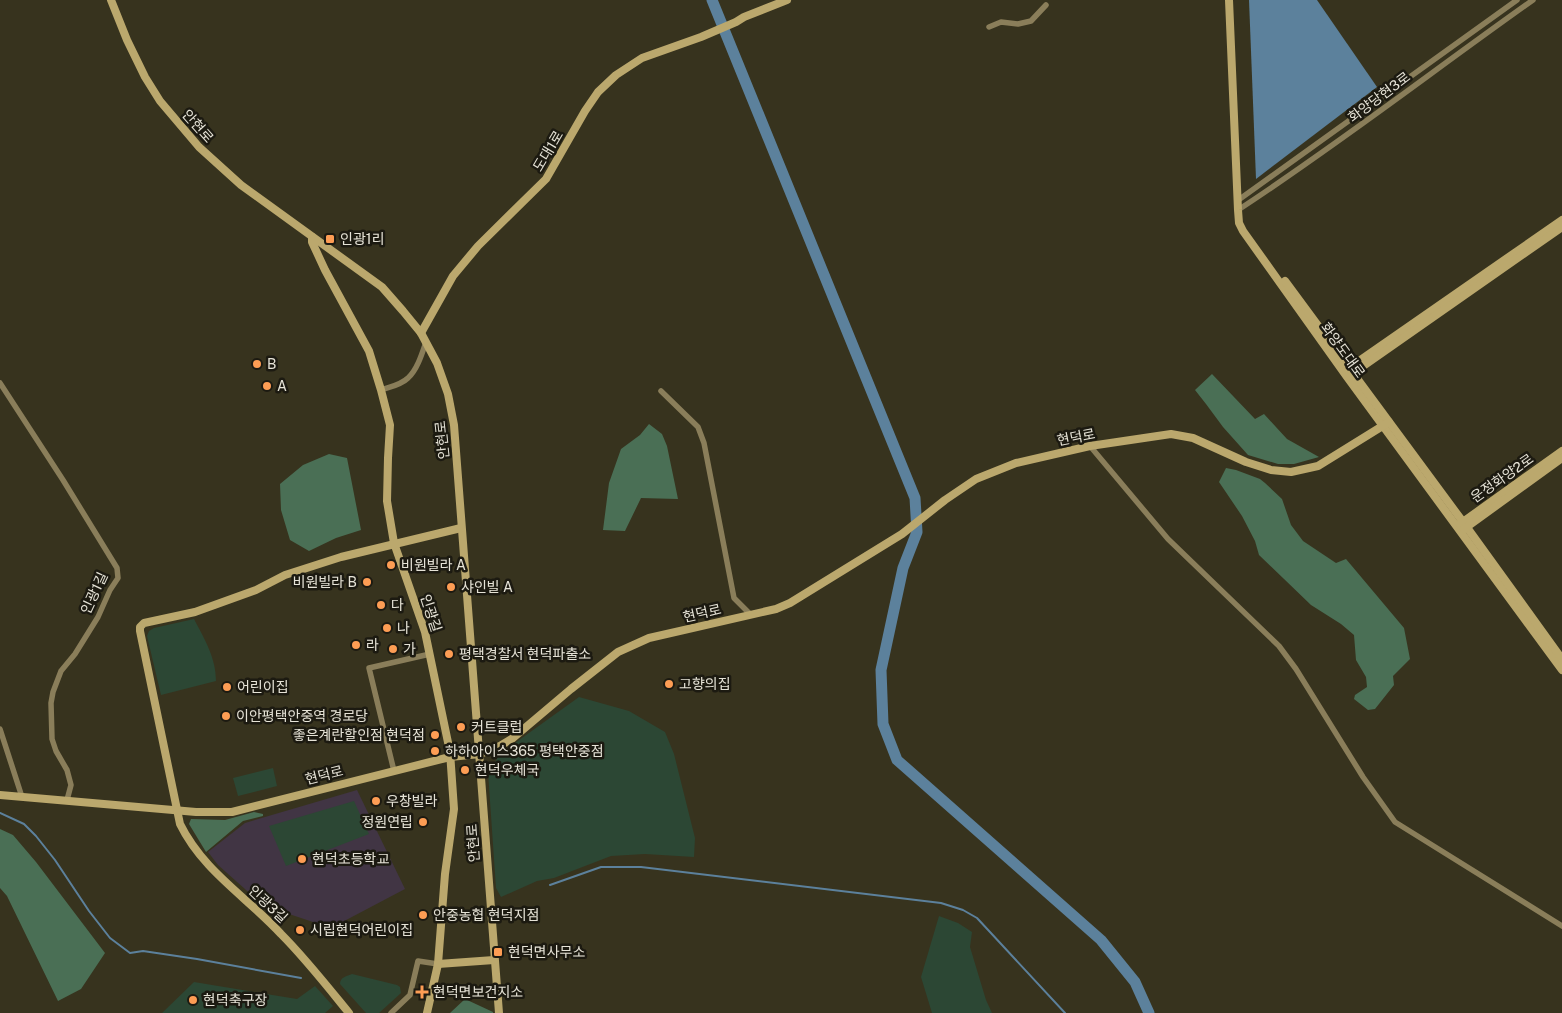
<svg xmlns="http://www.w3.org/2000/svg" width="1562" height="1013" font-family="'Public Sans','Noto Sans KR',sans-serif">
	<style>
		.education { fill: #413544 }
		.green { fill: #2c4734 }
		.forest { fill: #4a6f55 }
		.water { fill: #5c819c }
		.lines { fill: none; stroke-linecap: round; stroke-linejoin: round }
		.stream { stroke: #5c819c; stroke-width: 2 }
		.river { stroke: #5c819c; stroke-width: 11 }
		.street { stroke: #8a7e5a; stroke-width: 5.5 }
		.secondary { stroke: #bba86d; stroke-width: 8 }
		.poi-dot { fill: #fd9d54; stroke: #1c1a11; stroke-width: 2 }
		.labels { text-anchor: middle; stroke-width: 5; stroke-linejoin: round; paint-order: stroke }
		.street-label { font-size: 14px; fill: #e6e3d7; stroke: #1c1a11 }
		.poi-label { font-size: 14px; fill: #e6e3d7; stroke: #1c1a11; text-anchor: start }
	</style>
	<rect width="100%" height="100%" fill="#37331e"/>
	<!-- education -->
	<path class="education" d="M357 790 405 889 331 928 274 909 255 898 218 865 208 852 245 823Z"/>
	<!-- green -->
	<g class="green">
		<path d="M194 619C205 640 216 658 216 681L161 695 147 636 149 631 154 628Z"/>
		<path d="M579 697 629 711 665 732 674 754 695 838 694 857 645 854 611 856 554 878 537 881 501 897 496 888 488 772 501 753Z"/>
		<path d="M273 768 277 786 238 796 233 778Z"/>
		<path d="M354 801 369 834 286 866 269 826Z"/>
		<path d="M939 916 958 923 972 932 970 947 986 1000 992 1013H932L921 977Z"/>
		<path d="M352 974 397 985 400 987 401 993 379 1013H366L340 984C340 977 347 976 352 974Z"/>
		<path d="M194 982 297 999 315 986 333 1006 325 1013H162Z"/>
	</g>
	<!-- forest -->
	<g class="forest">
		<path d="M1212 374 1255 419 1264 414 1287 439 1319 457 1294 464H1278L1248 455 1223 427 1206 404 1195 390Z"/>
		<path d="M649 424 662 434 667 446 678 499 641 498 625 531 603 530 609 483 621 449 640 435Z"/>
		<path d="M329 454 347 458 361 530 336 538 309 551 290 540 281 510 280 484 303 465Z"/>
		<path d="M1226 468 1236 470 1260 479 1265 483 1282 499 1291 525 1303 541 1336 563 1346 559 1404 628 1410 659 1393 676 1394 685 1375 709 1368 710 1354 699 1355 695 1367 687 1366 677 1356 660 1354 635 1341 624 1311 605 1259 555 1255 541 1242 516 1219 482Z"/>
		<path d="M254 812 263 814V816L243 821 206 852 189 824 191 819 225 820Z"/>
		<path d="M0 829 13 835 36 862 105 953 81 989 58 1001 7 896 0 888Z"/>
		<path d="M465 999 493 1012V1013H450Z"/>
	</g>
	<!-- water -->
	<path class="water" d="M1249 0H1317L1377 87 1256 179Z"/>
	<g class="lines">
		<!-- stream -->
		<g class="stream">
			<path d="M0 813 24 824 36 836 55 860 89 911 110 938 130 953 143 951 197 959 301 978"/>
			<path d="M550 885 601 867H641L941 903 963 910 977 918 1065 1013"/>
		</g>
		<!-- river -->
		<path class="river" d="M712 0 915 498 917 532 903 568 881 670 883 724 897 760 1101 940 1135 982 1149 1013"/>
		<!-- street -->
		<g class="street">
			<path d="M989 27 1001 22 1018 24 1031 21 1046 5"/>
			<path d="M1237 201 1517 0"/>
			<path d="M1238 210C1339 144 1434 70 1533 0"/>
			<path d="M0 383 63 480 117 568 118 578 110 590 98 617 75 654 61 671 53 692 51 703 52 739 56 751 67 770 71 785 67 800"/>
			<path d="M381 390C390 387 401 385 408 378 417 370 422 354 426 342"/>
			<path d="M661 391 698 427 704 443 734 598 751 615"/>
			<path d="M1090 446 1168 539 1279 646 1296 669 1363 777 1395 822 1562 926"/>
			<path d="M0 729 22 797"/>
			<path d="M394 771 369 668 430 654"/>
			<path d="M391 1013 410 995 418 961 438 964"/>
		</g>
		<!-- secondary -->
		<g class="secondary">
			<path d="M111 0 127 40 145 77 160 101 199 147 241 185 382 287 403 311 421 333 437 363 448 394 454 425 499 1013"/>
			<path d="M1229 0 1238 210 1239 223 1243 231 1347 377 1562 670"/>
			<path d="M312 237V242L325 270 369 351 381 390 390 425 388 458 387 501 394 543 425 632 450 752 454 809 445 874 438 964 427 1013"/>
			<path d="M1285 281 1463 522 1562 659"/>
			<path d="M421 333 453 276 478 246 546 179 585 111 598 92 616 75 642 58 701 37 736 22 744 17 787 0"/>
			<path d="M1346 370 1562 220"/>
			<path d="M1349 376 1562 227"/>
			<path d="M1460 524 1562 451"/>
			<path d="M1464 529 1562 458"/>
			<path d="M0 795 196 812H232L450 757 480 754 500 746 513 738 571 689 618 652 649 638 776 609 790 603 902 534 945 500 976 479 1016 463 1090 446 1171 434 1193 438 1246 462 1271 470 1291 472 1318 466 1389 422"/>
			<path d="M438 964 494 960"/>
			<path d="M349 1013C327 986 305 958 281 934 247 897 203 871 180 824L140 631V627L144 623 195 612 256 590 285 575 341 557 461 528"/>
		</g>
	</g>
	<!-- markers -->
	<g class="poi-dot">
		<rect x="325" y="234" width="10" height="10" rx="2.5"/>
		<circle cx="257" cy="364" r="5"/>
		<circle cx="267" cy="386" r="5"/>
		<circle cx="391" cy="565" r="5"/>
		<circle cx="367" cy="582" r="5"/>
		<circle cx="451" cy="587" r="5"/>
		<circle cx="381" cy="605" r="5"/>
		<circle cx="387" cy="628" r="5"/>
		<circle cx="356" cy="645" r="5"/>
		<circle cx="393" cy="649" r="5"/>
		<circle cx="449" cy="654" r="5"/>
		<circle cx="669" cy="684" r="5"/>
		<circle cx="227" cy="687" r="5"/>
		<circle cx="226" cy="716" r="5"/>
		<circle cx="461" cy="727" r="5"/>
		<circle cx="435" cy="735" r="5"/>
		<circle cx="435" cy="751" r="5"/>
		<circle cx="465" cy="770" r="5"/>
		<circle cx="376" cy="801" r="5"/>
		<circle cx="423" cy="822" r="5"/>
		<circle cx="302" cy="859" r="5"/>
		<circle cx="423" cy="915" r="5"/>
		<circle cx="300" cy="930" r="5"/>
		<rect x="493" y="947" width="10" height="10" rx="2.5"/>
		<path d="M419.5 984.5h5v5h5v5h-5v5h-5v-5h-5v-5h5z"/>
		<circle cx="193" cy="1000" r="5"/>
	</g>
	<g class="labels">
		<!-- street labels -->
		<g class="street-label">
			<text transform="translate(1379 97) rotate(-37)" y="5">화양당현3로</text>
			<text transform="translate(198 126) rotate(48)" y="5">안현로</text>
			<text transform="translate(548 151) rotate(-59)" y="5">도대1로</text>
			<text transform="translate(1343 350) rotate(54)" y="5">화양도대로</text>
			<text transform="translate(1076 437) rotate(-11)" y="5">현덕로</text>
			<text transform="translate(442 440) rotate(-96)" y="5">안현로</text>
			<text transform="translate(1502 478) rotate(-35)" y="5">운정화양2로</text>
			<text transform="translate(94 593) rotate(-65)" y="5">인광1길</text>
			<text transform="translate(431 613) rotate(72)" y="5">인광길</text>
			<text transform="translate(702 613) rotate(-13)" y="5">현덕로</text>
			<text transform="translate(324 775) rotate(-14)" y="5">현덕로</text>
			<text transform="translate(473 843) rotate(-94)" y="5">안현로</text>
			<text transform="translate(268 904) rotate(43)" y="5">인광3길</text>
		</g>
		<!-- poi labels -->
		<g class="poi-label">
			<text x="340" y="244">인광1리</text>
			<text x="267" y="369">B</text>
			<text x="277" y="391">A</text>
			<text x="401" y="570">비원빌라 A</text>
			<text x="357" y="587" text-anchor="end">비원빌라 B</text>
			<text x="461" y="592">샤인빌 A</text>
			<text x="391" y="610">다</text>
			<text x="397" y="633">나</text>
			<text x="366" y="650">라</text>
			<text x="403" y="654">가</text>
			<text x="459" y="659">평택경찰서 현덕파출소</text>
			<text x="679" y="689">고향의집</text>
			<text x="237" y="692">어린이집</text>
			<text x="236" y="721">이안평택안중역 경로당</text>
			<text x="471" y="732">커트클럽</text>
			<text x="425" y="740" text-anchor="end">좋은계란할인점 현덕점</text>
			<text x="445" y="756">하하아이스365 평택안중점</text>
			<text x="475" y="775">현덕우체국</text>
			<text x="386" y="806">우창빌라</text>
			<text x="413" y="827" text-anchor="end">정원연립</text>
			<text x="312" y="864">현덕초등학교</text>
			<text x="433" y="920">안중농협 현덕지점</text>
			<text x="310" y="935">시립현덕어린이집</text>
			<text x="508" y="957">현덕면사무소</text>
			<text x="433" y="997">현덕면보건지소</text>
			<text x="203" y="1005">현덕축구장</text>
		</g>
	</g>
</svg>
